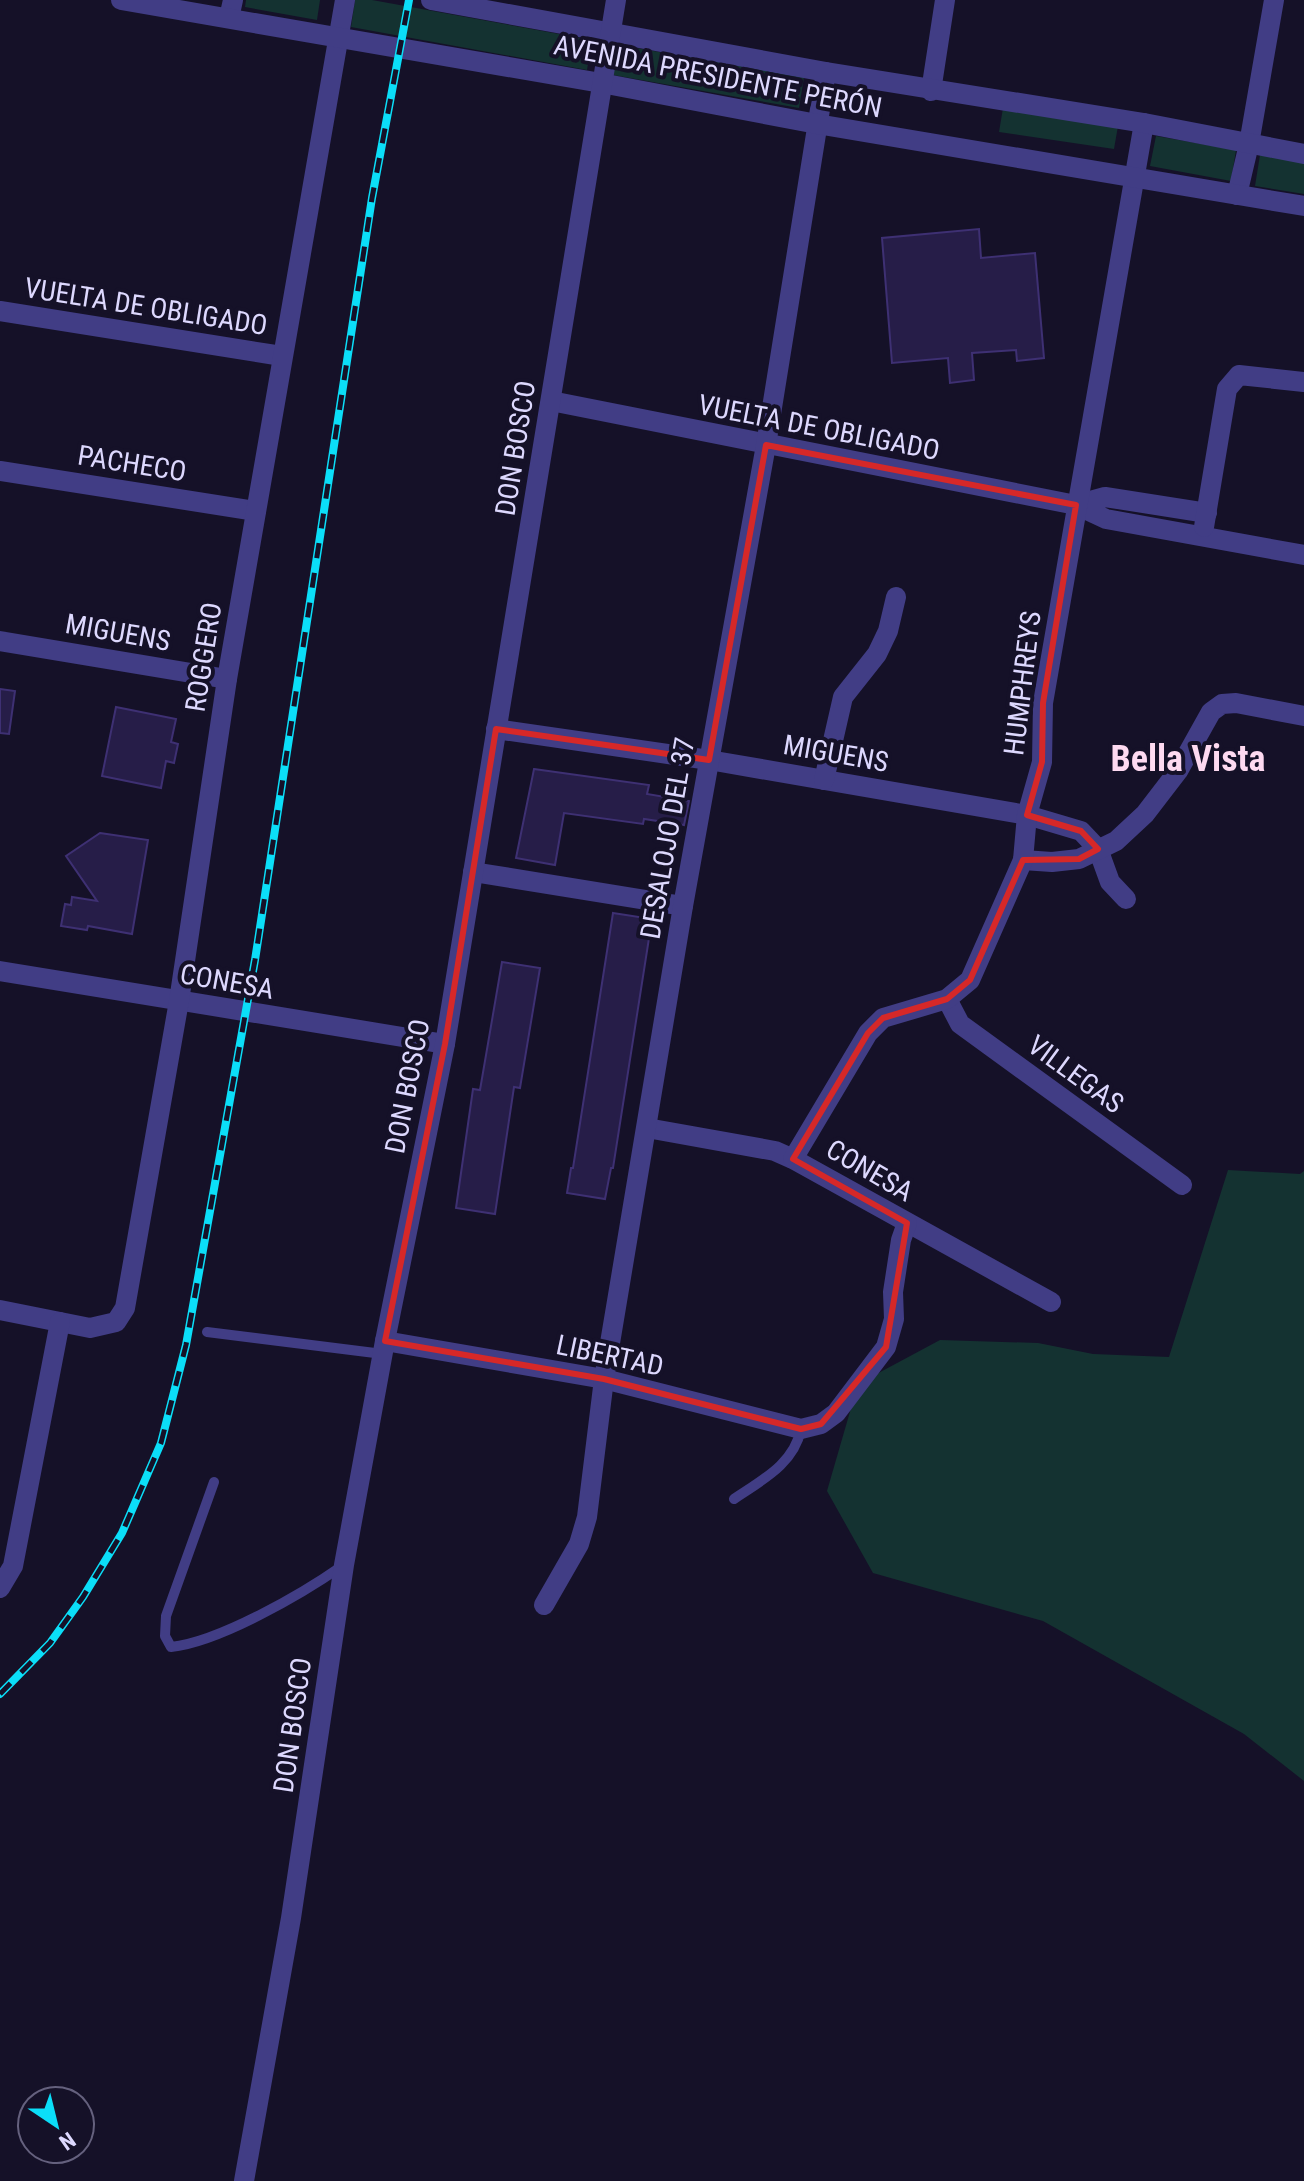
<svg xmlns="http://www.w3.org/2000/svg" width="1304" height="2181" font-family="'Roboto Condensed',sans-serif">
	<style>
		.green { fill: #143231 }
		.building { fill: #261d48; stroke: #3e3073; stroke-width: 2 }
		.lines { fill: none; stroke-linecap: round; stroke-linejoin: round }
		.service { stroke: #413d85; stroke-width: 10 }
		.minor { stroke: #413d85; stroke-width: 20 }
		.tertiary { stroke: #413d85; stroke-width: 20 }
		.rail-casing { stroke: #0bdef8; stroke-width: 8 }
		.rail { stroke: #151128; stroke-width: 5; stroke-dasharray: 15; stroke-linecap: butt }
		.marked { fill: none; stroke: #d62828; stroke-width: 6; stroke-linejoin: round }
		.labels { text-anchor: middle; stroke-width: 8; stroke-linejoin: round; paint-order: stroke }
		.street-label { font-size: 28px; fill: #ddd8fe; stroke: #151128 }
		.district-label { font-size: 36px; font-weight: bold; fill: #fedaf1; stroke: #151128 }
	</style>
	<rect width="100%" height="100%" fill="#151128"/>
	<!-- green -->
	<g class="green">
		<path d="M246 0H320L317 20 245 7Z"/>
		<path d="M355 0H372L592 40 587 70 351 27Z"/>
		<path d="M618 45 804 77 799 108 613 75Z"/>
		<path d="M1003 108 1118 126 1114 149 999 132Z"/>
		<path d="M1156 136 1236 150 1231 181 1150 166Z"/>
		<path d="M1260 155 1304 163V194L1255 186Z"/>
		<path d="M1228 1170 1300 1174 1304 1171V1781L1244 1734 1043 1621 873 1573 827 1491 858 1384 940 1340 1038 1343 1093 1354 1169 1357Z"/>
	</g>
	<!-- building -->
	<g class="building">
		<path d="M979 229 981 258 1035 253 1044 358 1017 361 1016 350 972 353 974 380 950 383 948 358 892 363 882 238Z"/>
		<path d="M0 689 15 691 9 734 0 733Z"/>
		<path d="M116 707 176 719 171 742 178 744 174 763 166 761 161 788 102 776Z"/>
		<path d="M534 769 649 785 647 794 689 801 684 825 644 819 643 824 564 813 555 865 516 858Z"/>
		<path d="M100 833 148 840 132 934 88 926 87 930 61 926 65 904 71 905 72 897 97 901 66 856Z"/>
		<path d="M613 913 652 919 613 1168H611L605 1199 567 1193 571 1168H573Z"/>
		<path d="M502 962 540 968 520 1088 514 1087 495 1214 456 1208 473 1089 480 1090Z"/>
	</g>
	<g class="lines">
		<!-- service -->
		<g class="service">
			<path d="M207 1332 383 1354"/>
			<path d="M214 1482 166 1616 165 1636 171 1647C219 1642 302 1594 342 1566"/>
			<path d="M734 1499C762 1480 794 1464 801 1429"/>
		</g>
		<!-- minor -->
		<g class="minor">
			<path d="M229 18 233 0"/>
			<path d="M931 91 945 0"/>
			<path d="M1237 195 1249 144 1274 0"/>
			<path d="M0 311 282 356"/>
			<path d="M551 401 1076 505"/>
			<path d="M0 471 256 511"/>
			<path d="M1207 513 1105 497 1076 505 1106 519 1304 555"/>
			<path d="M1204 527 1227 389 1239 375 1304 382"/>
			<path d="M0 641 227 679"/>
			<path d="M496 729 709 760 1027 815 1081 831 1098 849 1110 882 1126 899"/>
			<path d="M824 780 843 697 877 654 888 631 896 597"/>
			<path d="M1023 860 1052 862 1079 859 1116 841 1145 814 1178 771 1211 712 1222 704 1236 703 1304 716"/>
			<path d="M473 872 683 906"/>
			<path d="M0 971 445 1044"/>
			<path d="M947 999 960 1024 1182 1185"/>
			<path d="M647 1128 775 1151 793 1159 1051 1302"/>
			<path d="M793 1159 868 1033 883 1018 947 999 970 980 1023 860 1027 815 1042 762 1043 703 1144 123"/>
			<path d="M0 1310 90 1328 116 1322 125 1308 179 1001 227 679 345 0"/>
			<path d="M385 1341 604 1379 801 1429 821 1424 836 1413 886 1347 894 1319 893 1292 901 1240 907 1223"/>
			<path d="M0 1588 13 1566 60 1322"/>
			<path d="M544 1605 579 1544 587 1517 604 1379 683 906 766 445 826 72"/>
		</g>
		<!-- tertiary -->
		<g class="tertiary">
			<path d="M121 0 601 83 817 124 1304 206"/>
			<path d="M431 0 826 72 1144 123 1304 154"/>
			<path d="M244 2181 291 1918 344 1565 385 1341 445 1044 616 0"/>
		</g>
		<defs>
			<path id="rail" d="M0 1694 50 1643 83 1597 122 1533 161 1443 186 1345 255 960 372 198 409 0"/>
		</defs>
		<!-- rail casing -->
		<use href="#rail" class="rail-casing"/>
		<!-- rail -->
		<use href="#rail" class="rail"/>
	</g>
	<!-- marked area -->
	<path class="marked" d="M766 445 1076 505 1043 703 1042 762 1027 815 1081 831 1098 849 1079 859 1023 860 970 980 947 999 883 1018 868 1033 793 1159 907 1223 886 1347 821 1424 801 1429 604 1379 385 1341 445 1044 496 729 709 760Z"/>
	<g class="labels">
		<!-- street labels -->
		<g class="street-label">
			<text transform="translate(718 76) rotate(11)" y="10">AVENIDA PRESIDENTE PERÓN</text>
			<text transform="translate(146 306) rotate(9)" y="10">VUELTA DE OBLIGADO</text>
			<text transform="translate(819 427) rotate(11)" y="10">VUELTA DE OBLIGADO</text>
			<text transform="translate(515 448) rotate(-81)" y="10">DON BOSCO</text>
			<text transform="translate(132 463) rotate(9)" y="10">PACHECO</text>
			<text transform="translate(118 632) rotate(10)" y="10">MIGUENS</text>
			<text transform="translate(203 657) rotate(-81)" y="10">ROGGERO</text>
			<text transform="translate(1022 683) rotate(-83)" y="10">HUMPHREYS</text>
			<text transform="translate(836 753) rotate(10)" y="10">MIGUENS</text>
			<text transform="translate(667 838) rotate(-80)" y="10">DESALOJO DEL 37</text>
			<text transform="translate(227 981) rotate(10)" y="10">CONESA</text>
			<text transform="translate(1076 1074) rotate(36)" y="10">VILLEGAS</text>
			<text transform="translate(407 1086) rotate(-79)" y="10">DON BOSCO</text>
			<text transform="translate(870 1170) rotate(30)" y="10">CONESA</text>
			<text transform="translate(610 1355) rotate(12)" y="10">LIBERTAD</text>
			<text transform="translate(292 1725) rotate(-82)" y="10">DON BOSCO</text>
		</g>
		<!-- district labels -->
		<g class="district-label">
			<text x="1188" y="771">Bella Vista</text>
		</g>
	</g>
	<!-- north arrow -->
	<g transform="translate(56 2125) rotate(145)"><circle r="38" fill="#151128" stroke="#65617e" stroke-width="2"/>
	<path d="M0-6L14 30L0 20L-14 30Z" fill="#0bdef8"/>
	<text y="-12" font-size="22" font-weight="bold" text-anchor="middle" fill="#ddd8fe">N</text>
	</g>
</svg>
